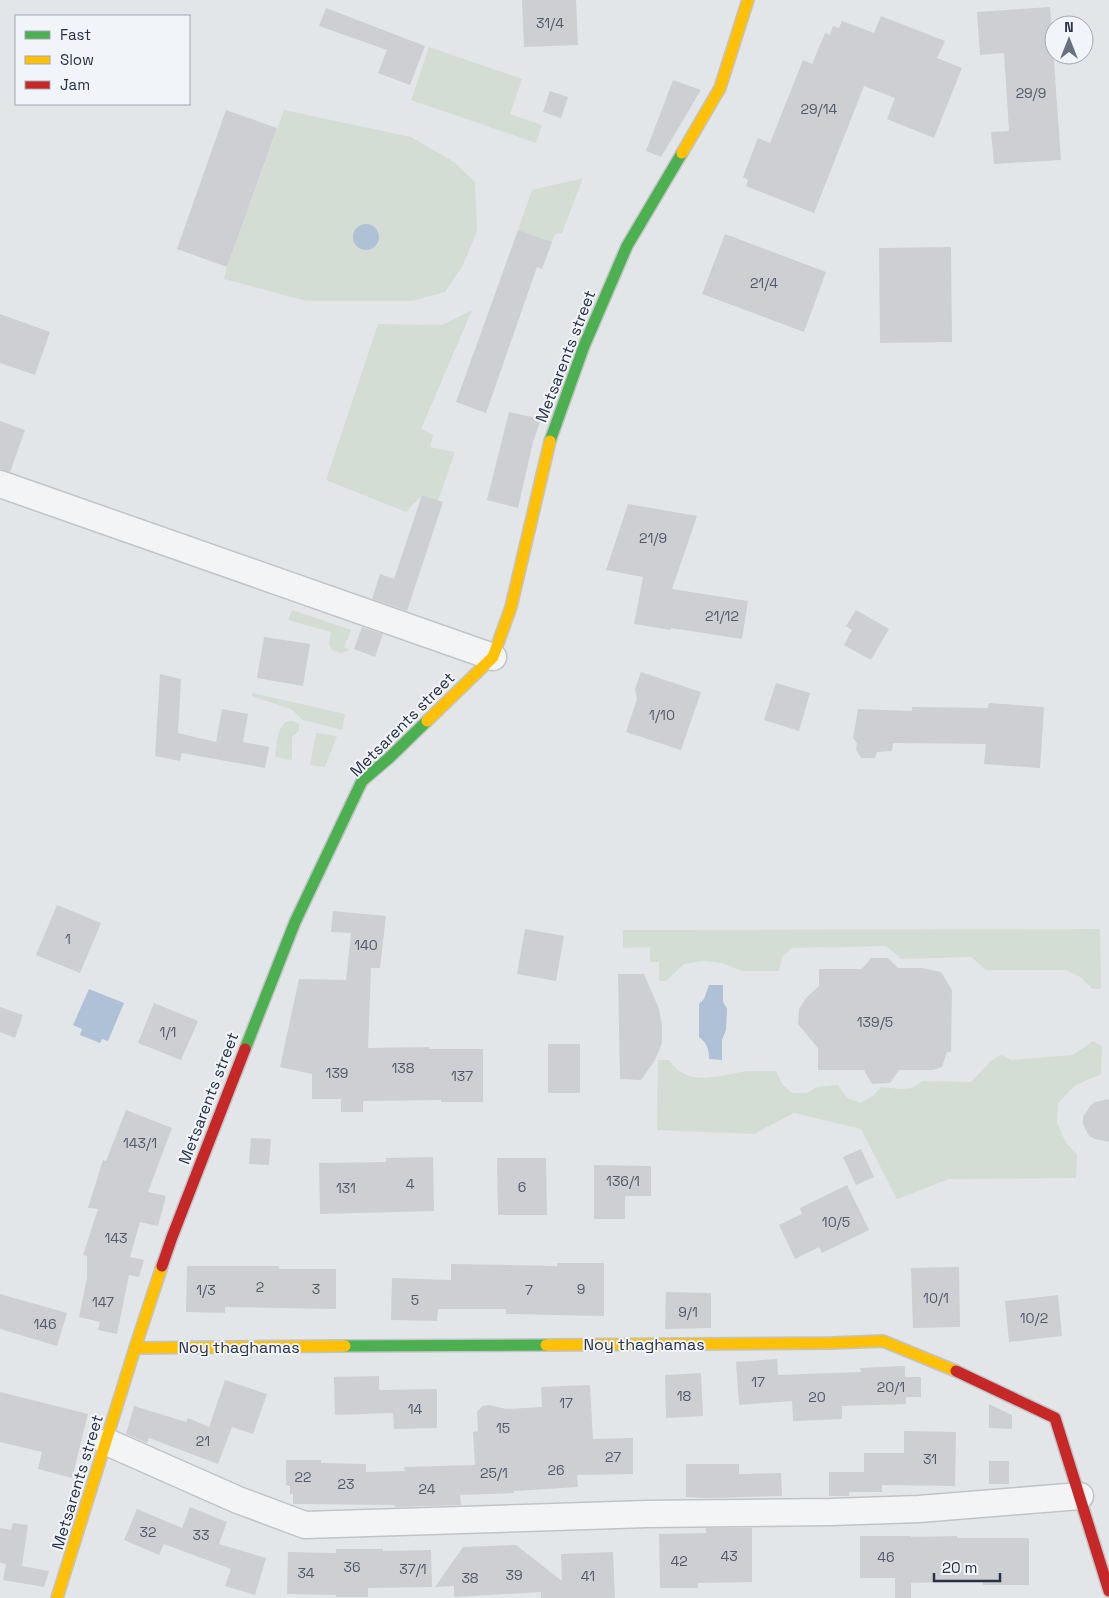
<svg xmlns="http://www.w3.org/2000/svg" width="1109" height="1598" font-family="'Space Grotesk',sans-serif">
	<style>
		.green { fill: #d3ddd3 }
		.water { fill: #afc1d6 }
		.building { fill: #cdcfd3 }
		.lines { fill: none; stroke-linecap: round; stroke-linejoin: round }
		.street-casing { stroke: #c1c4c7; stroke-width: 29 }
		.fast-casing { stroke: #c1c4c7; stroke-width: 14 }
		.slow-casing { stroke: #c1c4c7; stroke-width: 14 }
		.jam-casing { stroke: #c1c4c7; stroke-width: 14 }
		.street { stroke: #f3f4f5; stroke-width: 26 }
		.fast { stroke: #4caf50; stroke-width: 11 }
		.slow { stroke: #ffc107; stroke-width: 11 }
		.jam { stroke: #c62828; stroke-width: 11 }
		.labels { text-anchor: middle; stroke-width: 4; stroke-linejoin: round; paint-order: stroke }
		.number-label { font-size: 14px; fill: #525969 }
		.street-label { font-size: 16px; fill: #283145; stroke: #f1f4f8 }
	</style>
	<rect width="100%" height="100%" fill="#e3e6e9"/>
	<!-- green -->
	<g class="green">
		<path d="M429 47 522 79 510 114 542 125 536 143 411 100Z"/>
		<path d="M284 110 411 137 454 162 475 182 477 231 463 265 445 292 412 301H306L224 279 227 267Z"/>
		<path d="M583 178 562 233 555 234 552 242 518 230 532 190Z"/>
		<path d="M472 310 421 429 433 435 430 447 455 452 438 501 422 495 406 512 326 480 378 324 442 325Z"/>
		<path d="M292 610 351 630 344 647 350 650 341 653 332 650 329 644 331 632 288 620Z"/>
		<path d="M253 693 345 714 342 730 303 720 291 709 252 696Z"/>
		<path d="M287 721H293L299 724V731L292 737V760L275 757C277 745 276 729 287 721Z"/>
		<path d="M316 733 337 736 325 767 310 765Z"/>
		<path d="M1100 929 1101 989H1092L1082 978 1066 970H986L971 957 901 959 886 946 792 948 782 957 779 971H742L722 963 704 961 684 964 666 981H659V962H650V947L623 948V930Z"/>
		<path d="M1093 1041 1102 1046 1101 1074 1074 1086 1058 1103 1057 1123 1066 1143 1077 1154 1076 1178 949 1179 897 1199 861 1129 794 1113 754 1134 657 1130 658 1060H669C687 1086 711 1077 736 1073 749 1070 763 1072 776 1071L782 1084 792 1093H807L817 1087 838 1085 847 1098 860 1103 873 1096 881 1087 901 1089 912 1088 923 1081 971 1082 992 1060 1001 1055 1011 1060 1073 1055Z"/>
	</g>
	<!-- water -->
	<g class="water">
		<circle cx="366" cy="237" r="13"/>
		<path d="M709 985H723V1002L727 1009 726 1030 722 1040V1060L709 1059C709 1049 707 1043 699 1037V1004L704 999Z"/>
		<path d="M89 989 124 1003 108 1041 102 1039 100 1043 80 1035 82 1029 73 1025Z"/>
	</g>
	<!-- building -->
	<g class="building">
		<path d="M522 0H576L578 45 524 47Z"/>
		<path d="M1050 7 1061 160 994 164 991 132 1009 131 1004 53 980 55 977 12Z"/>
		<path d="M326 8 425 46 410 85 378 73 387 50 319 26Z"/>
		<path d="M881 16 945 41 937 58 962 68 934 138 887 119 895 98 864 86 814 213 746 186 748 180 743 177 758 138 770 143 803 60 812 64 825 33 830 35 833 26 839 28 842 21 874 33Z"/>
		<path d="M673 80 701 90 661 157 646 151Z"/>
		<path d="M550 91 568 97 561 118 543 112Z"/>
		<path d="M226 110 277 128 227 267 177 249Z"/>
		<path d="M518 230 552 242 542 269 537 267 486 413 456 402Z"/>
		<path d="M725 234 826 272 804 332 702 294Z"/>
		<path d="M951 247 952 342 880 343 879 248Z"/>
		<path d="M0 314 50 332 35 375 0 363Z"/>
		<path d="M509 412 541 419 533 442 518 508 487 500Z"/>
		<path d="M0 421 25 430 10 472 0 469Z"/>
		<path d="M422 495 443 502 407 611 372 599 380 574 394 579Z"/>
		<path d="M628 504 697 516 672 589 748 601 742 639 671 628V630L634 624 643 577 606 570Z"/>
		<path d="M856 610 889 629 871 660 844 645 852 630 846 626Z"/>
		<path d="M362 627 383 634 375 657 354 649Z"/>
		<path d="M264 637 310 644 303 686 257 678Z"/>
		<path d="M641 672 701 692 681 750 626 732 637 699 635 689Z"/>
		<path d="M160 674 181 679 178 733 216 742 222 709 248 714 243 742 269 747 265 768 182 753 180 761 155 756Z"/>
		<path d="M776 683 810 693 799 731 764 720Z"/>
		<path d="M989 703 1044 707 1040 768 984 764 986 744 893 743 892 751 877 752 875 758H861L856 750 857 743 853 738 858 709 912 711V707L988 708Z"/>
		<path d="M57 905 101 923 80 973 36 955Z"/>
		<path d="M333 911 386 916 380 968H371L368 1048 429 1047V1049H483V1102H441V1100L363 1101V1112H341V1099H312V1074L280 1067 299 979 346 980 351 933 331 932Z"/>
		<path d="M525 929 564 936 556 981 517 974Z"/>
		<path d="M871 958H888L898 968H922L941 972 952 990 951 1052H947L942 1067 933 1070H899L890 1083 872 1084 864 1070H818V1048L798 1024 799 1009 806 998 819 986V969H862Z"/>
		<path d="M618 974H644L659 1009 662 1025V1043L655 1060 641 1080 620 1079Z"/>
		<path d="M154 1003 198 1021 181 1060 138 1043Z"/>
		<path d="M0 1007 23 1015 15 1038 0 1032Z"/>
		<rect x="548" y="1044" width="32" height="49"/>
		<path d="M1109 1099V1142L1095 1139 1089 1136 1083 1124V1117L1090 1106 1095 1102Z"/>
		<path d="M126 1110 172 1128 148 1192 166 1196 158 1226 140 1222 130 1257 144 1260 139 1277 129 1275 117 1334 98 1330 100 1322 79 1317 87 1278V1256L83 1255 98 1209 88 1208 103 1160 106 1161Z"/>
		<path d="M251 1138 271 1139 269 1165 249 1164Z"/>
		<path d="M861 1149 874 1177 856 1185 843 1157Z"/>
		<path d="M433 1157 434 1211 320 1214 319 1163 386 1162V1158Z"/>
		<path d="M497 1158H546L547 1215H498Z"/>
		<path d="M594 1165 651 1166V1196H625V1219H594Z"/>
		<path d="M847 1185 869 1230 822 1253 819 1247 795 1259 779 1225 802 1214 800 1208Z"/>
		<path d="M557 1263H604V1316L506 1314V1309H438L437 1321 391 1320 392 1278 451 1280V1264L557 1266Z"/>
		<path d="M187 1266H279V1269H336V1309L225 1307V1313L186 1312Z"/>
		<path d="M959 1267 960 1327 913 1328 911 1268Z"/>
		<path d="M666 1292 711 1293V1328L665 1329Z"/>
		<path d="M0 1294 67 1313 57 1346 0 1329Z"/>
		<path d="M1058 1295 1062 1336 1009 1342 1005 1301Z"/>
		<path d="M777 1359 778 1375 861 1372 860 1368 903 1366 905 1367V1377H921V1397H906V1404L842 1406V1419L793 1421 792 1401 739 1405 736 1362Z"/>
		<path d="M701 1373 703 1416 666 1418 665 1375Z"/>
		<path d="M379 1376V1390L437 1389V1428L394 1429 393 1413 335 1415 334 1377Z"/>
		<path d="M225 1380 267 1394 253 1434 232 1427 218 1464 149 1438 147 1443 126 1434 134 1406 186 1422 188 1418 209 1427Z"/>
		<path d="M590 1385 593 1439 633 1438V1474L577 1475 578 1487 514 1491V1493L460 1495 461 1505 395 1507V1505L293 1504V1494H290V1486L286 1485V1460H321V1463L366 1464V1472L405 1471 404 1467 475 1465 473 1432 478 1431 477 1412 482 1406 489 1405 506 1409 542 1407 541 1387Z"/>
		<path d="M0 1392 88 1414 72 1478 38 1469 42 1452 0 1442Z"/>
		<path d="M989 1404 1012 1415V1429L989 1428Z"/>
		<path d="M904 1431 956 1432 955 1486 882 1485V1492H849V1496H829V1472H864V1453H904Z"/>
		<rect x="989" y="1461" width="20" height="23"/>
		<path d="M686 1464H739V1474L781 1473 782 1496 706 1498 686 1497Z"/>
		<path d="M190 1507 227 1522 219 1544 266 1558 255 1595 225 1586 231 1569 164 1544 159 1555 124 1540 137 1509 182 1528Z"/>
		<path d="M13 1523 28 1525 22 1566 49 1571 44 1587 3 1580 6 1564 0 1563V1528L11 1530Z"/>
		<path d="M706 1528H752V1582L698 1583V1588H660L659 1534 706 1533Z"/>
		<path d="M860 1536H911V1537L957 1536V1538H1029V1585H983V1581L911 1583V1598H895V1578H860Z"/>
		<path d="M516 1545 562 1581 561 1554 613 1552 615 1598H541V1592L454 1597V1586L435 1587 463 1547Z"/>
		<path d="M336 1549H383V1551L431 1550 432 1587 368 1588V1597H336V1595L287 1594 288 1552 336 1553Z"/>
	</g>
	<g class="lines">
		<defs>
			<g id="street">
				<path d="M0 484 493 657"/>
				<path d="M107 1442 238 1500 305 1525 647 1514 831 1512 919 1509 1080 1496"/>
			</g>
			<g id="fast">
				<path d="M550 441 584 346 627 246 682 153"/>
				<path d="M245 1049 295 922 362 781 389 758 427 721"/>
				<path d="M345 1346 546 1345"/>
			</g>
			<g id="slow">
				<path d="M682 153 720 88 748 0"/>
				<path d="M427 721 493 657 511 607 550 441"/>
				<path d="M546 1345 832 1343 883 1341 956 1371"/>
				<path d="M135 1348 345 1346"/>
				<path d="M57 1598 135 1348 162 1266"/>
			</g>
			<g id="jam">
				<path d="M162 1266 172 1237 245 1049"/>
				<path d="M956 1371 1055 1418 1109 1591"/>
			</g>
		</defs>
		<!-- street casing -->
		<use href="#street" class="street-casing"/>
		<!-- fast casing -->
		<use href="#fast" class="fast-casing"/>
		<!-- slow casing -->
		<use href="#slow" class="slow-casing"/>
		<!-- jam casing -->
		<use href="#jam" class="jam-casing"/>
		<!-- street -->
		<use href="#street" class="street"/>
		<!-- fast -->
		<use href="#fast" class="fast"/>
		<!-- slow -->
		<use href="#slow" class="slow"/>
		<!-- jam -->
		<use href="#jam" class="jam"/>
	</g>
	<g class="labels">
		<!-- number labels -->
		<g class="number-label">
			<text x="550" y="28">31/4</text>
			<text x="1031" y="98">29/9</text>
			<text x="819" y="114">29/14</text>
			<text x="764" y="288">21/4</text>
			<text x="653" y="543">21/9</text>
			<text x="722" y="621">21/12</text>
			<text x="662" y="720">1/10</text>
			<text x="68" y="944">1</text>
			<text x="366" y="950">140</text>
			<text x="875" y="1027">139/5</text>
			<text x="168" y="1037">1/1</text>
			<text x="403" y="1073">138</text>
			<text x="337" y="1078">139</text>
			<text x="462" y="1081">137</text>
			<text x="140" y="1148">143/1</text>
			<text x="623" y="1186">136/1</text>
			<text x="410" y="1189">4</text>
			<text x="522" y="1192">6</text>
			<text x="346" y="1193">131</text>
			<text x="836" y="1227">10/5</text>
			<text x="116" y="1243">143</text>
			<text x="260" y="1292">2</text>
			<text x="316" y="1294">3</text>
			<text x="581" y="1294">9</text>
			<text x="206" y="1295">1/3</text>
			<text x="529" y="1295">7</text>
			<text x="936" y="1303">10/1</text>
			<text x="415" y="1305">5</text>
			<text x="103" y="1307">147</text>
			<text x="688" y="1317">9/1</text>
			<text x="1034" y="1323">10/2</text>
			<text x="45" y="1329">146</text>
			<text x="758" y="1387">17</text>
			<text x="891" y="1392">20/1</text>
			<text x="684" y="1401">18</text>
			<text x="817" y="1402">20</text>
			<text x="566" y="1408">17</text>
			<text x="415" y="1414">14</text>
			<text x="503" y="1433">15</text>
			<text x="203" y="1446">21</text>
			<text x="613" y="1462">27</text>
			<text x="930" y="1464">31</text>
			<text x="556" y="1475">26</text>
			<text x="494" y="1478">25/1</text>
			<text x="303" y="1482">22</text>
			<text x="346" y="1489">23</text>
			<text x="427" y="1494">24</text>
			<text x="148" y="1537">32</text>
			<text x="201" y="1540">33</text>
			<text x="729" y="1561">43</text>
			<text x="886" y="1562">46</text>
			<text x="679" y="1566">42</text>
			<text x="352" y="1572">36</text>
			<text x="413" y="1574">37/1</text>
			<text x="306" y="1578">34</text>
			<text x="514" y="1580">39</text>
			<text x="588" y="1581">41</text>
			<text x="470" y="1583">38</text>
		</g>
		<!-- street labels -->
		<g class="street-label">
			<text transform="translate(565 356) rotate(-69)" y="6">Metsarents street</text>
			<text transform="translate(402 724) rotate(-45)" y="6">Metsarents street</text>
			<text transform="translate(208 1098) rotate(-69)" y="6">Metsarents street</text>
			<text x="644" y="1350">Noy thaghamas</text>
			<text x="239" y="1353">Noy thaghamas</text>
			<text transform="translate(77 1482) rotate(-73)" y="6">Metsarents street</text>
		</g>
	</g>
	<!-- legend -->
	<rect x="15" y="15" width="175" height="90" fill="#f1f4f8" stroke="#a1a6b0"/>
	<rect x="25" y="31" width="25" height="8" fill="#4caf50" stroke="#a1a6b0"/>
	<text x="60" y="40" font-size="15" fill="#283145">Fast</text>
	<rect x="25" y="56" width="25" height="8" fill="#ffc107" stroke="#a1a6b0"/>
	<text x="60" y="65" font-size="15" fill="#283145">Slow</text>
	<rect x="25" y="81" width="25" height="8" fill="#c62828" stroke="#a1a6b0"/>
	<text x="60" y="90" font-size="15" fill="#283145">Jam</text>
	<!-- north arrow -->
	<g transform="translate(1069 40)"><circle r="24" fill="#f1f4f8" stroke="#a1a6b0"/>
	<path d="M0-4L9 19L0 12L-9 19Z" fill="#69707e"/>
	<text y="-8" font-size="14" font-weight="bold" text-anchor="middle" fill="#283145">N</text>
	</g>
	<!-- scale -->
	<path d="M934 1573v8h66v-8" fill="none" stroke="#283145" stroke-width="2.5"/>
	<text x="942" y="1573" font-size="15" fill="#283145" stroke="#f1f4f8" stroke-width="4" paint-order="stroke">20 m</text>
</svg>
